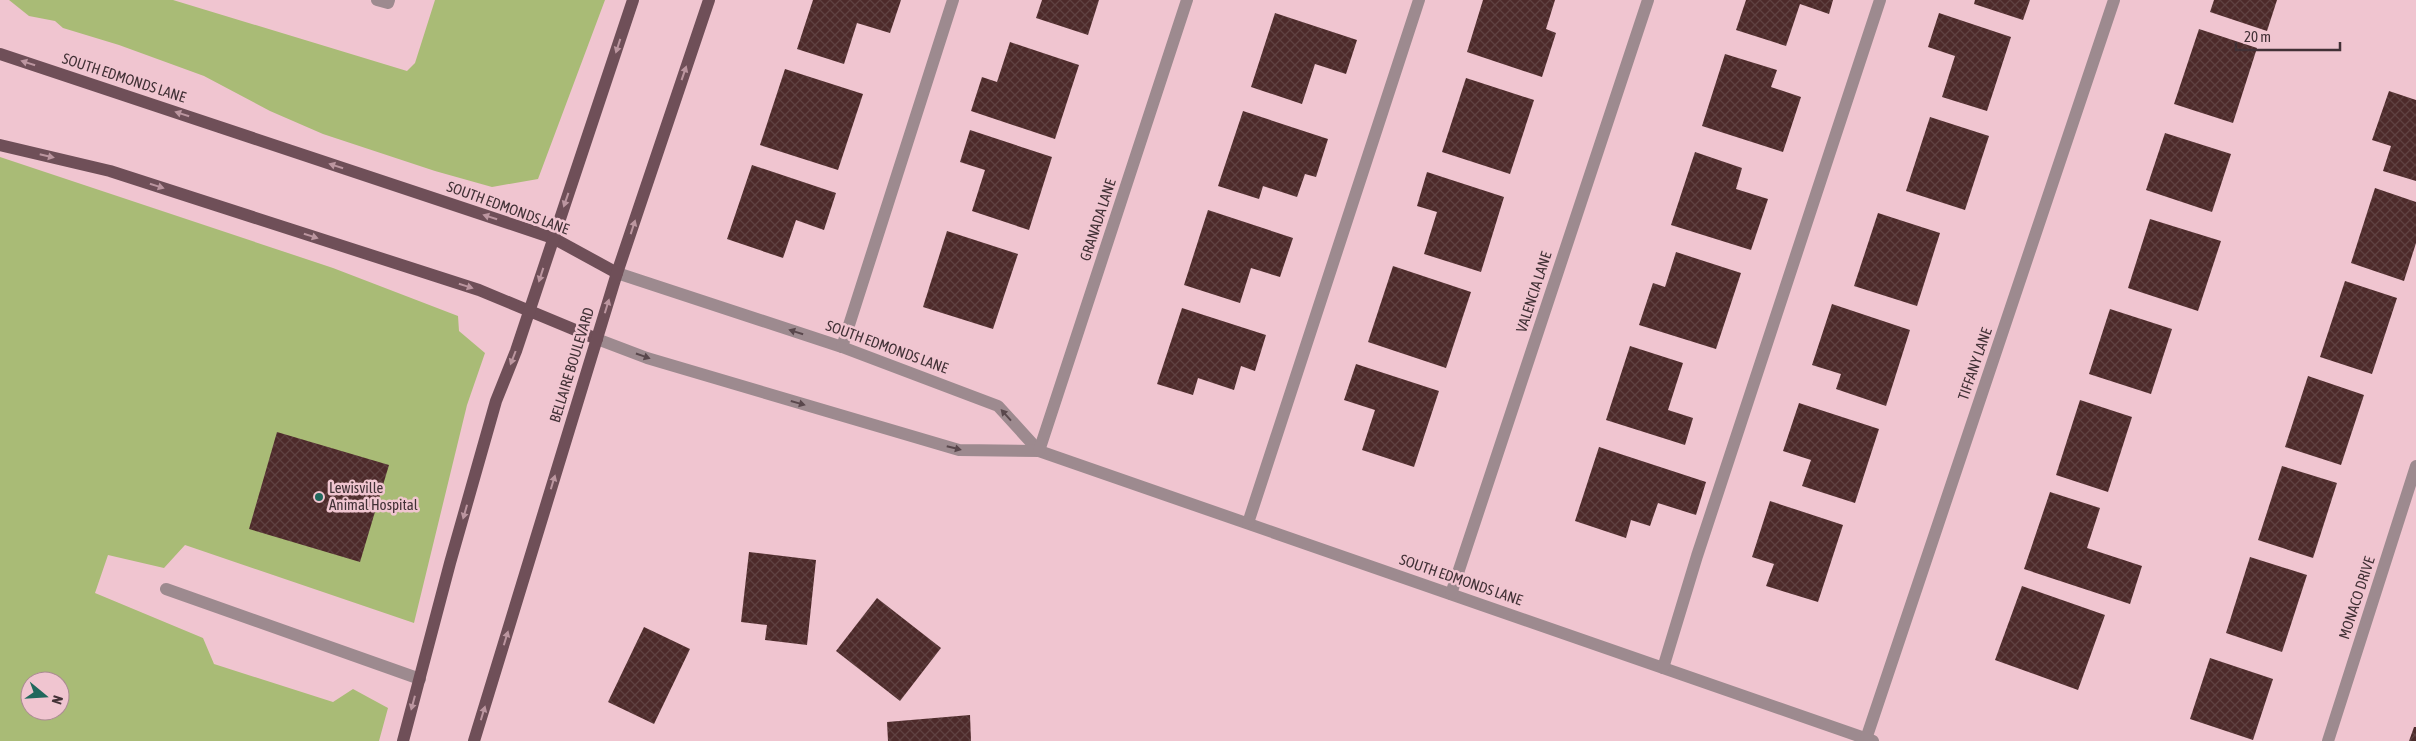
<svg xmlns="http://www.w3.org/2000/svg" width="2416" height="741" font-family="'Asap Condensed',sans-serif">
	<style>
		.grass { fill: #a9bb76; fill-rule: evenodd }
		.building { fill: url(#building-cross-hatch) }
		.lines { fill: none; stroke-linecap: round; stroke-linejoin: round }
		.minor { stroke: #9d8a8f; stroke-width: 12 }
		.major { stroke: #6f4f58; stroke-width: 12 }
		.oneway { fill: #bc96a0 }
		.oneway2 { fill: #59474c }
		.poi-dot { fill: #21685d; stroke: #f0c5d0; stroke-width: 2 }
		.labels { text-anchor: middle; stroke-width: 5; stroke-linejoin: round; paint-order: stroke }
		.street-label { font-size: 15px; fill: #423136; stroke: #f0c5d0 }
		.poi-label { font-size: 15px; fill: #423136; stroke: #f0c5d0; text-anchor: start }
	</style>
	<defs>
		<pattern id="building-cross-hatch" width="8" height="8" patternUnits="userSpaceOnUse" patternTransform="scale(1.25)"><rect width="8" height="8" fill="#4d2a2a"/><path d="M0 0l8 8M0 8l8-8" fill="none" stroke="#5f4141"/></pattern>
	</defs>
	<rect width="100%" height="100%" fill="#f0c5d0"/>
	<!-- grass -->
	<g class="grass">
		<path d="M9 0H173L407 71 415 63 435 0H605L538 179 492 187 435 171 323 134 270 111 204 76 119 45 63 28 55 21 29 16Z"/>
		<path d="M0 157 333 268 458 316 459 331 485 353 467 405 414 623 185 545 164 568 108 555 95 593 203 638 214 664 333 702 353 689 388 708 379 741H0ZM30 681H60V711H30Z"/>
	</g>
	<!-- building -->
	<g class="building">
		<path d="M813 0H901L890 33 857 23 844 64 797 49Z"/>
		<path d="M1042 0H1099L1088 35 1036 18Z"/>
		<path d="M1483 0H1555L1546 29 1556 33 1542 77 1467 52Z"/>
		<path d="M1746 0H1833L1829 14 1800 4 1786 46 1736 30Z"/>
		<path d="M1975 0H2030L2023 20 1974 4Z"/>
		<path d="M2214 0H2277L2267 31 2210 12Z"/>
		<path d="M1275 13 1357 40 1346 74 1315 64 1302 104 1251 87Z"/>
		<path d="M1939 13 2011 37 1987 111 1942 97 1955 56 1928 47Z"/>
		<path d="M2199 29 2257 48 2233 123 2174 104Z"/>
		<path d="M1010 42 1079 65 1055 139 971 111 982 77 997 82Z"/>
		<path d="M1725 54 1777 70 1771 87 1801 97 1783 152 1702 126Z"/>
		<path d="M785 69 863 94 838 170 760 145Z"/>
		<path d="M1466 78 1534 100 1510 174 1442 152Z"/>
		<path d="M2389 91 2416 100V181L2383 171 2391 146 2372 140Z"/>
		<path d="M1243 111 1328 139 1316 177 1305 174 1297 197 1263 186 1259 199 1218 186Z"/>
		<path d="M1930 117 1989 136 1965 210 1906 191Z"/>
		<path d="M970 130 1052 157 1029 230 972 211 985 170 960 162Z"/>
		<path d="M2165 133 2231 154 2212 212 2146 190Z"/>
		<path d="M1695 152 1742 168 1736 189 1768 199 1751 250 1671 225Z"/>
		<path d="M752 165 836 193 824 230 796 220 783 258 727 239Z"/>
		<path d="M1427 172 1504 197 1481 272 1424 254 1437 212 1417 206Z"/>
		<path d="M2375 188 2416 202V243L2404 281 2351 263Z"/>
		<path d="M1208 210 1293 238 1280 277 1251 268 1240 303 1184 285Z"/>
		<path d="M1878 213 1940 233 1917 306 1854 286Z"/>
		<path d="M2150 219 2221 241 2198 311 2128 288Z"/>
		<path d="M947 231 1018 254 993 329 923 307Z"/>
		<path d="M1676 252 1741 273 1716 349 1639 325 1653 283 1665 287Z"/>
		<path d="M1393 266 1471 292 1446 368 1368 342Z"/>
		<path d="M2345 281 2397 298 2372 374 2320 357Z"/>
		<path d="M1832 304 1910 330 1886 406 1836 389 1841 374 1812 365Z"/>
		<path d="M1182 308 1266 335 1255 371 1241 366 1234 390 1198 378 1193 395 1157 384Z"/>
		<path d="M2110 309 2172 329 2151 394 2089 374Z"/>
		<path d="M1630 346 1683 363 1668 410 1693 418 1685 445 1606 420Z"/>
		<path d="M1356 364 1439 391 1414 467 1362 450 1375 410 1344 400Z"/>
		<path d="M2308 376 2364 395 2341 465 2285 447Z"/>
		<path d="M2080 400 2132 417 2108 492 2056 475Z"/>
		<path d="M1799 403 1879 429 1855 503 1802 486 1811 460 1783 451Z"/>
		<path d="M277 432 389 465 360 562 249 529Z"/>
		<path d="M1599 447 1706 482 1696 515 1658 503 1650 526 1631 520 1626 538 1575 521Z"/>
		<path d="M2282 466 2337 483 2313 558 2258 540Z"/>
		<path d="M2050 492 2100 508 2087 548 2142 566 2130 604 2024 569Z"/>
		<path d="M1770 501 1843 525 1818 602 1766 586 1774 564 1752 557Z"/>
		<path d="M749 552 816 560 807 645 765 640 767 625 741 622Z"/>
		<path d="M2250 557 2307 575 2282 652 2226 633Z"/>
		<path d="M2022 586 2105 615 2078 690 1995 660Z"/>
		<path d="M877 598 941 648 900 701 836 651Z"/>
		<path d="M644 627 690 649 654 724 608 702Z"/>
		<path d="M2210 658 2273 679 2253 740 2190 719Z"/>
		<path d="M970 715 971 741H888L887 722Z"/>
		<path d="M2414 727H2416V741H2409Z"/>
	</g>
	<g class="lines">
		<!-- minor -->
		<g class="minor">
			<path d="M377 0 388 3 389 0"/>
			<path d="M617 273 842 347 998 406 1039 451"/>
			<path d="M597 339 647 358 959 450 1039 451 1873 741"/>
			<path d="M842 347 953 0"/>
			<path d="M1039 451 1187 0"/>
			<path d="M1248 523 1419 0"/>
			<path d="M166 589 420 679"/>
			<path d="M1451 594 1648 0"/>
			<path d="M1663 668 1697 556 1880 0"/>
			<path d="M1866 739 2114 0"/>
			<path d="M2328 741 2416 466"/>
		</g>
		<!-- major -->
		<g class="major">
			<path d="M0 54 553 238 617 273"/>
			<path d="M0 145 110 171 479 290 597 339"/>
			<path d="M403 741 450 563 496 401 516 351 633 0"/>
			<path d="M474 741 617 273 709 0"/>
		</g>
	</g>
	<!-- one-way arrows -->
	<defs><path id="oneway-solid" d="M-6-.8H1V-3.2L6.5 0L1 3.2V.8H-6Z" transform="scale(1.25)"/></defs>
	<g class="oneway">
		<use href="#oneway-solid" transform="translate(618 46) rotate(108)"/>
		<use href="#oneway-solid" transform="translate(28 63) rotate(-162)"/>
		<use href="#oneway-solid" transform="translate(684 73) rotate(-71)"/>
		<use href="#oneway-solid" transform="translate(182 114) rotate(-162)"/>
		<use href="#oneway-solid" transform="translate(47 156) rotate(13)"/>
		<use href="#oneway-solid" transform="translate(336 166) rotate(-162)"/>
		<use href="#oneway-solid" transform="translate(157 186) rotate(18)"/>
		<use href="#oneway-solid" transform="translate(566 200) rotate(109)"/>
		<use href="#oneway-solid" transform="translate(490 217) rotate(-162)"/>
		<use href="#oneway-solid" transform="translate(633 227) rotate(-72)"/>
		<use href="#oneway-solid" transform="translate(311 236) rotate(18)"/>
		<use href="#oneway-solid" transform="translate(541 275) rotate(108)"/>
		<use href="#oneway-solid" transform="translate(466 286) rotate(18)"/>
		<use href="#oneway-solid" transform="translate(607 306) rotate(-73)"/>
		<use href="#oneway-solid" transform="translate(513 358) rotate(111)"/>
		<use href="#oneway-solid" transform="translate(553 482) rotate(-73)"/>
		<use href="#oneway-solid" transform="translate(465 512) rotate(106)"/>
		<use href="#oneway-solid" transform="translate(506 638) rotate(-73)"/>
		<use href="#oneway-solid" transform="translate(413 703) rotate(105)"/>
		<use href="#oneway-solid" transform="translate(483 713) rotate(-73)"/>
	</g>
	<g class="oneway2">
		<use href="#oneway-solid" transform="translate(796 332) rotate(-162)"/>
		<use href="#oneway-solid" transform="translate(643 356) rotate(19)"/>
		<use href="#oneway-solid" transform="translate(798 403) rotate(16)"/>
		<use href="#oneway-solid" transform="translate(1006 415) rotate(-132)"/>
		<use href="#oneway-solid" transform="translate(954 448) rotate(14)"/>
	</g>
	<!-- markers -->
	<circle class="poi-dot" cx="319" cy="497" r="5"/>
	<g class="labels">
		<!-- street labels -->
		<g class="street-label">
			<text transform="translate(124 78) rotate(18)" y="5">SOUTH EDMONDS LANE</text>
			<text transform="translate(508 208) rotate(20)" y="5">SOUTH EDMONDS LANE</text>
			<text transform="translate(1098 220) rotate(-72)" y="5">GRANADA LANE</text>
			<text transform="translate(1534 292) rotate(-72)" y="5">VALENCIA LANE</text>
			<text transform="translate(887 347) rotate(20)" y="5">SOUTH EDMONDS LANE</text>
			<text transform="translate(1975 364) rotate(-71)" y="5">TIFFANY LANE</text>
			<text transform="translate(572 365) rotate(-73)" y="5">BELLAIRE BOULEVARD</text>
			<text transform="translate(1461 580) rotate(19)" y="5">SOUTH EDMONDS LANE</text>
			<text transform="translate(2357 598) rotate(-72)" y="5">MONACO DRIVE</text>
		</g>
		<!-- poi labels -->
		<g class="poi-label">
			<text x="329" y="493">Lewisville<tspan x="329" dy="17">Animal Hospital</tspan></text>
		</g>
	</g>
	<!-- north arrow -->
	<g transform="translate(45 696) rotate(108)"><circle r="24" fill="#f0c5d0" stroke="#aa8a92"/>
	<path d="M0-4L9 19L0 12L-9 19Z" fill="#21685d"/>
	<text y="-8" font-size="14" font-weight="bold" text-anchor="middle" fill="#423136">N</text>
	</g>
	<!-- scale -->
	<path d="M2236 42v8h104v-8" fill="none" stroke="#423136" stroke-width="2.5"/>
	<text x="2244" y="42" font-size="15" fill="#423136" stroke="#f0c5d0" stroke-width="4" paint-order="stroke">20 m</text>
</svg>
